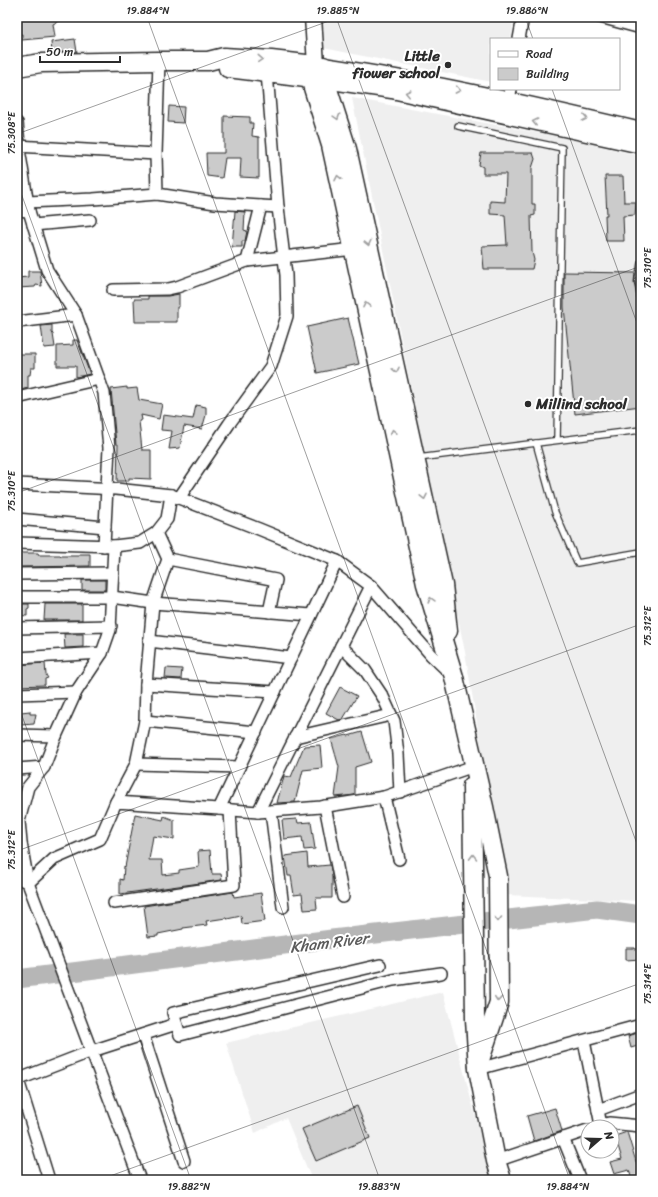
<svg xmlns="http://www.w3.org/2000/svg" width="658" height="1197" font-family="Sriracha,sans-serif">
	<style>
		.built { fill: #efefef }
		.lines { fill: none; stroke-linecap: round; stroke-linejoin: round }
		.river { stroke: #b6b6b6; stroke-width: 19 }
		.building { fill: #cbcbcb; stroke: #2b2b2b }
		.lane-casing { stroke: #2b2b2b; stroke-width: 8 }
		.street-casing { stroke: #2b2b2b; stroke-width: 14 }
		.secondary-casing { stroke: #2b2b2b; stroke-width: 19 }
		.primary-casing { stroke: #2b2b2b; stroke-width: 21 }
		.lane { stroke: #fff; stroke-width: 5.5 }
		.street { stroke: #fff; stroke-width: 11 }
		.secondary { stroke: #fff; stroke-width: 16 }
		.primary { stroke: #fff; stroke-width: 18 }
		.oneway { stroke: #a0a0a0 }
		.ticks { fill: none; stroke: #2b2b2b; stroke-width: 1; stroke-opacity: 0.45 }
		.poi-dot { fill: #2b2b2b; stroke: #fff; stroke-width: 1.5 }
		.labels { text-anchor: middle; stroke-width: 4; stroke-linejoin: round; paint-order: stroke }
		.poi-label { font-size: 15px; font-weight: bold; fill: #2b2b2b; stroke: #fff; text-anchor: end }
		.water-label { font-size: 16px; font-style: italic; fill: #5c5c5c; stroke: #fff }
		.neatline { fill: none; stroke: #2b2b2b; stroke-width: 1.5 }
		.ticks-label { font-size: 10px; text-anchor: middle; fill: #2b2b2b }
	</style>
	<rect width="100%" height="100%" fill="#fff"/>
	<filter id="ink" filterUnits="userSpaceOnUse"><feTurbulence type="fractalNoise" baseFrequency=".025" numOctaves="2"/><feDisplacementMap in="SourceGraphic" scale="8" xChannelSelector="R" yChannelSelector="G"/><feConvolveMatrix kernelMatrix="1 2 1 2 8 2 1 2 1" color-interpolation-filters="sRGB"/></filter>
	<g filter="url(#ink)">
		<!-- built -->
		<g class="built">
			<path d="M318 17H514L511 39H491V82L319 47Z"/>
			<path d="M352 98 565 138 641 156V901L506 895 465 652Z"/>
			<path d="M443 992 478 1126 493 1180H312L286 1118 255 1133 226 1043Z"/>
		</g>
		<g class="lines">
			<!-- river -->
			<path class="river" d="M17 979 332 939 597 909 641 915"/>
		</g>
		<!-- building -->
		<g class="building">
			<path d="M17 17H67L53 24 55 37 22 40V34L17 35Z"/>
			<path d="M75 39 77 52H52L51 42Z"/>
			<path d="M169 106 184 107 183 123 168 122Z"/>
			<path d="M224 116 250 117V123H253L252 136 259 137V178L240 177 241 158H225L222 178 207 176 206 153H224Z"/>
			<path d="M481 153H533L535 159 532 168V204H535V215L531 216 532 252 534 260 532 269H484L482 246 507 245 505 215 490 214V201L505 202 506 174H483V167L479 165Z"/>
			<path d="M605 176H623L624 202H636L635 215 623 216 624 241H606L605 215H607Z"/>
			<path d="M235 211 245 212 244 230 247 231 245 241H242V247H232Z"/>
			<path d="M28 271H40L42 286 36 285 35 287 17 288V278L28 277Z"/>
			<path d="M564 272 635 273 634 282 637 298 641 301V406L575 414 564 307Z"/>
			<path d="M179 294V307H177V322H135L134 299H148V296H168Z"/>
			<path d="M348 318 359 364 317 373 307 327Z"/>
			<path d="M52 325V333L53 334 55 347 44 348 41 326Z"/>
			<path d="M73 340H77L90 374 76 377V366H57V346L73 345Z"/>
			<path d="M18 354H35V368H31L30 375H28V388L17 391Z"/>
			<path d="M127 387V389L137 388 139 400 162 404 159 419 141 415 142 420 139 421 142 450H151V479L129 478V481H117L118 444H116L111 389Z"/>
			<path d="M196 405 206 407V415L202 429 184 426 180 448 169 449 172 431 161 430 163 415 193 419Z"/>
			<path d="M17 553H38L39 555H60L61 556H79V554H90V566L17 567Z"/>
			<rect x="82" y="580" width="23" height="10"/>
			<path d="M17 604H29V608L27 609V616L17 615Z"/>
			<path d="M45 604H82V620H44Z"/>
			<path d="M64 634H83V647L65 648Z"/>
			<path d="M45 663 46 675 48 678 45 679V685L17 686V665Z"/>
			<path d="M166 668 182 669 181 679 165 678Z"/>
			<path d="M340 687 357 696 343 719 339 720 326 713Z"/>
			<path d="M30 711V714H36L34 724 21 725V712Z"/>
			<path d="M362 732 371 762 355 767V795L335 797 339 767 331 739 347 735 348 736Z"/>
			<path d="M320 745 322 768 303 770 295 802 277 803 284 776 291 777 304 746Z"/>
			<path d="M135 814 163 820 164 816 174 820V839L153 836 149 860H162L163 875 179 873V870L199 867 198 851 210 850 212 874H221L222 880 120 894V879L123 880 124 866 125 867Z"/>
			<path d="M297 819 298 823 311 822 315 849 304 850 302 837 284 839 282 820Z"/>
			<path d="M307 853 308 867 330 865 332 875V898H316L317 909 304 910 302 894 294 895 291 876H288L285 856Z"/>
			<path d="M233 892 234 897 261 893 265 921 242 924 241 916 227 919 226 918 206 921 207 925 183 928V929L158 934V936L148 937 144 906Z"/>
			<path d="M626 948H635V949H641V959L626 960Z"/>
			<path d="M641 1032V1045L631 1048 628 1036Z"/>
			<path d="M357 1106 370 1138 316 1161 302 1129Z"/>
			<path d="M555 1108 562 1131 534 1141 527 1116Z"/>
			<path d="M627 1132 637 1165 641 1163V1180H632L629 1170 614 1174 610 1162 622 1159 615 1136Z"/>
		</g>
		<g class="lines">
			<defs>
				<g id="lane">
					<path d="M458 126 562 148 557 440"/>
					<path d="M641 263 638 281 641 297"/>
					<path d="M536 443 555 512 577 563 641 552"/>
					<path d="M418 458 641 430"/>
				</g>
				<g id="street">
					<path d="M600 17 641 28"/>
					<path d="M519 39 523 17"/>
					<path d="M509 100 511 89"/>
					<path d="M17 123 20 155 29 211 47 270 76 315 104 393 109 448 104 546"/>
					<path d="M17 146 156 154"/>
					<path d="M157 194 156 154 159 61"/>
					<path d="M27 202 93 199 157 194 215 203 278 207"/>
					<path d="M17 210 29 211"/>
					<path d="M33 225 90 220"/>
					<path d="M247 261 261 206"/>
					<path d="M113 290 168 289 177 287 247 261 354 249"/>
					<path d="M17 322 76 315"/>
					<path d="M17 398 99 379"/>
					<path d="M17 484 116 489 171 495 259 529 337 561 371 586 431 655 452 675"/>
					<path d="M179 498 229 424 271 366 287 316 286 275 278 207 267 73"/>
					<path d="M17 519 105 527"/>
					<path d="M17 543 114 546 140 543 156 533 167 519 171 495"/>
					<path d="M168 559 276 580 269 612"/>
					<path d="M17 574 113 573"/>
					<path d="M17 597H112L153 603 311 615"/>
					<path d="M17 628 111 626"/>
					<path d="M149 641 291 658"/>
					<path d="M341 646 365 670 383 697 394 721 398 754 400 792"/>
					<path d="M17 658 102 653"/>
					<path d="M146 684 275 692"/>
					<path d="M17 694 76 692"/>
					<path d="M145 721 256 732"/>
					<path d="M17 735 56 736"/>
					<path d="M295 737 391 715"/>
					<path d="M136 764 239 767"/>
					<path d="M17 769 44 767 56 736 76 692 102 653 110 630 114 546"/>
					<path d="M384 797 399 859"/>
					<path d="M116 802 136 764 145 721 146 684 153 603 168 559 156 533"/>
					<path d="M325 806 343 897"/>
					<path d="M219 809 258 812 321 807 384 797 471 767"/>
					<path d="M271 811 283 907"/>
					<path d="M258 812 371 586"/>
					<path d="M17 877 28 883 140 1180"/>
					<path d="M28 883 54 859 100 839 116 802 219 809 337 561"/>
					<path d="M28 883 21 843 19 821 28 787 44 767"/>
					<path d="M114 903 234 885 230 810"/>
					<path d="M380 965 173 1013 180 1035 393 980 441 973"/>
					<path d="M143 1035 184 1161"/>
					<path d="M584 1041 601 1125 609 1123 641 1126"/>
					<path d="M478 1069 641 1025"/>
					<path d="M17 1080 92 1051 176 1024"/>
					<path d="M18 1080 49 1180"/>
					<path d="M598 1110 641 1094"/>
					<path d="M563 1138 580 1180"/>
					<path d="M496 1161 588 1130"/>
				</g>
				<g id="secondary">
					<path d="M313 17 316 65"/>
					<path d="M323 66C430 82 536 106 641 131"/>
					<path d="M325 80 392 90 641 145"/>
				</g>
				<g id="primary">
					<path d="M310 64V78L331 145 426 584 454 677 484 807 498 876 499 1002 478 1066"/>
					<path d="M17 67 41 63 159 61H208L224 57 271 60 323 66 325 80 347 149 443 585 448 631"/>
					<path d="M228 68 321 80"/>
					<path d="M472 786 475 1019 478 1069 496 1161 502 1180"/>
				</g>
			</defs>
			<!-- lane casing -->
			<use href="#lane" class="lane-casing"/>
			<!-- street casing -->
			<use href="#street" class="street-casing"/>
			<!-- secondary casing -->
			<use href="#secondary" class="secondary-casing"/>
			<!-- primary casing -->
			<use href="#primary" class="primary-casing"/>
			<!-- lane -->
			<use href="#lane" class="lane"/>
			<!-- street -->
			<use href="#street" class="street"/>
			<!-- secondary -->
			<use href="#secondary" class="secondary"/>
			<!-- primary -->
			<use href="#primary" class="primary"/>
		</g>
		<!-- one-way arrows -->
		<defs><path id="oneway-chevron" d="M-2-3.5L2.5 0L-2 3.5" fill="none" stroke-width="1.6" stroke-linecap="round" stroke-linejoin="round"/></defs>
		<g class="oneway">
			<use href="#oneway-chevron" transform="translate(260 59) rotate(4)"/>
			<use href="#oneway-chevron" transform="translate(458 90) rotate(11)"/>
			<use href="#oneway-chevron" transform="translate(408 93) rotate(-167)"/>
			<use href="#oneway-chevron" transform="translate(337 117) rotate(73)"/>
			<use href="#oneway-chevron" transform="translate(585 118) rotate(13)"/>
			<use href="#oneway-chevron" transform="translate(535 122) rotate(-167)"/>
			<use href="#oneway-chevron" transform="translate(338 178) rotate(-102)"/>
			<use href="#oneway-chevron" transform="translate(368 243) rotate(77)"/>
			<use href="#oneway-chevron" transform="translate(366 305) rotate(-102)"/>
			<use href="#oneway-chevron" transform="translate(396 370) rotate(78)"/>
			<use href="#oneway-chevron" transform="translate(393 432) rotate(-102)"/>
			<use href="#oneway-chevron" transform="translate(424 497) rotate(78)"/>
			<use href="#oneway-chevron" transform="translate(431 600) rotate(-106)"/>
			<use href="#oneway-chevron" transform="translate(473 857) rotate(-91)"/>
			<use href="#oneway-chevron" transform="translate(498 919) rotate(90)"/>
			<use href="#oneway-chevron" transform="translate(498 999) rotate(96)"/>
		</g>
	</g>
	<!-- ticks -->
	<path class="ticks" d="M147 17 570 1180M336 17 641 855M525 17 533 39M552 89 641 334M17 134 340 17M17 182 380 1180M17 493 641 266M17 702 191 1180M17 851 641 624M99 1180 641 983"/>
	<!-- markers -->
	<g class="poi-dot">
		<circle cx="448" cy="65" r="4"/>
		<circle cx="528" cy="404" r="4"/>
	</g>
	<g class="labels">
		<!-- poi labels -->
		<g class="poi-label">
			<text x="440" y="61">Little<tspan x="440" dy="17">fiower school</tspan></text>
			<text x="536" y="409" text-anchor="start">Millind school</text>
		</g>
		<!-- water labels -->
		<g class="water-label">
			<text transform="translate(329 942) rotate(-7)" y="6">Kham River</text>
		</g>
	</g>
	<!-- margin -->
	<rect width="658" height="1197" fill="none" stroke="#fff" stroke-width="44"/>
	<!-- legend -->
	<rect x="490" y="38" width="130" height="52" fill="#ffffff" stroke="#aaaaaa"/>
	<rect x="498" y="51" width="20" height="6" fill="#ffffff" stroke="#aaaaaa"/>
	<text x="526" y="58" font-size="12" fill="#2b2b2b">Road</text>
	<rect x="498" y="68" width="20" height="12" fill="#cbcbcb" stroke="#aaaaaa"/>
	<text x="526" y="78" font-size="12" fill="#2b2b2b">Building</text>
	<!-- north arrow -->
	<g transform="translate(600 1139) rotate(70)"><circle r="19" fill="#ffffff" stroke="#aaaaaa"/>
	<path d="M0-3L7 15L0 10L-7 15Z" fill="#2b2b2b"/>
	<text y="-6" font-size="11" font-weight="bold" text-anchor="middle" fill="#2b2b2b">N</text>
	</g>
	<!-- scale -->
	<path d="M40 56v6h80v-6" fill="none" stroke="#2b2b2b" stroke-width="2"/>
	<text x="46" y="56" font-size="12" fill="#2b2b2b" stroke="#ffffff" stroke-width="3" paint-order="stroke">50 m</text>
	<rect x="22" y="22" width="614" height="1153" class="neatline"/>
	<g class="ticks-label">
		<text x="148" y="14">19.884°N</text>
		<text x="338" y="14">19.885°N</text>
		<text x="527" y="14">19.886°N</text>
		<text transform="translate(11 133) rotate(-90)" y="4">75.308°E</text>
		<text transform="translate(647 268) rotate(-90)" y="4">75.310°E</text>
		<text transform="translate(11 491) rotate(-90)" y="4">75.310°E</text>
		<text transform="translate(647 626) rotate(-90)" y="4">75.312°E</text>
		<text transform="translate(11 850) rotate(-90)" y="4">75.312°E</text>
		<text transform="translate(647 984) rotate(-90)" y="4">75.314°E</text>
		<text x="189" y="1190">19.882°N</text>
		<text x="379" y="1190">19.883°N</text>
		<text x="568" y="1190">19.884°N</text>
	</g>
</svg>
